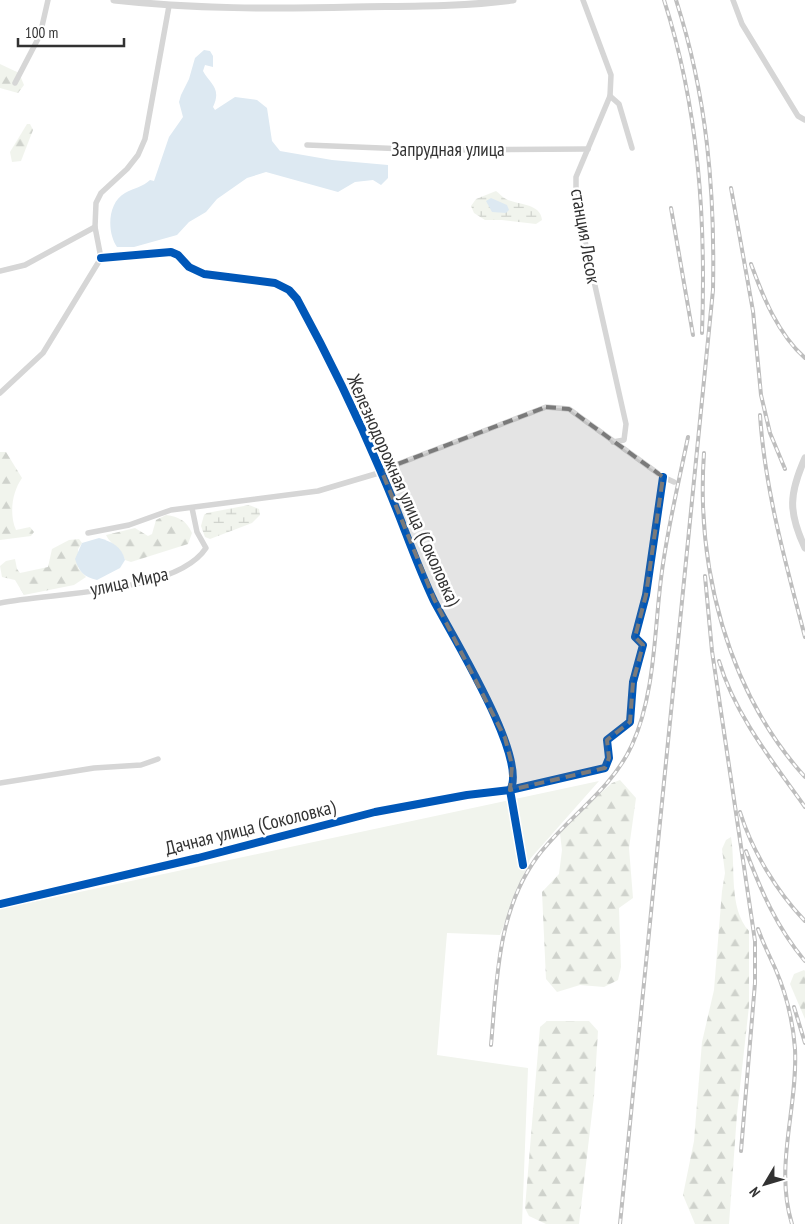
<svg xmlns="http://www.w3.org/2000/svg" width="805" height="1224" font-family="'PT Sans Narrow',sans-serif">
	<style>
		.forest { fill: url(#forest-firs) }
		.wetland { fill: url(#wetland-marsh) }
		.garden { fill: #f1f4ed }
		.water { fill: #dde9f2 }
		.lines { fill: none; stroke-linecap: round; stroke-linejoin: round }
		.minor { stroke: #d6d6d6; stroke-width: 5.5 }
		.tertiary { stroke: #d6d6d6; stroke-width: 7 }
		.rail-casing { stroke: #bebebe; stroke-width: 4 }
		.rail { stroke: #fff; stroke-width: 2; stroke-dasharray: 5.5; stroke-linecap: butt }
		.cycleway-casing { stroke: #fff; stroke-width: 11 }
		.cycleway { stroke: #0057b8; stroke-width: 8 }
		.marked { fill: #7a7a7a; fill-opacity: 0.2; stroke: #7a7a7a; stroke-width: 4; stroke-dasharray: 10 6; stroke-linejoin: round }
		.labels { text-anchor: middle; stroke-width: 5; stroke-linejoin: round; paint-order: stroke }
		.street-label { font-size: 19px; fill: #323232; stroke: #fff }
	</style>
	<defs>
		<pattern id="forest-firs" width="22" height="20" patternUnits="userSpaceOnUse" patternTransform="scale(1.25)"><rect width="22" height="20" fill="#f1f4ed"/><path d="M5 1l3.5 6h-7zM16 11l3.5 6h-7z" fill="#cfd2cc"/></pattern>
		<pattern id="wetland-marsh" width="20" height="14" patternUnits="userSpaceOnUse" patternTransform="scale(1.25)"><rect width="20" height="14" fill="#f1f4ed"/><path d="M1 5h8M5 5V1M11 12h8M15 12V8" fill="none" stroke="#cfd2cc"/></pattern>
	</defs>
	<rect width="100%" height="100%" fill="#fff"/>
	<!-- forest -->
	<g class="forest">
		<path d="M0 64 19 73 24 85 18 93 0 88Z"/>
		<path d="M27 124H30L33 130 21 161 12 162 10 152Z"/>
		<path d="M0 452H6L22 478C12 492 9 514 16 530L30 527 34 532 31 536 0 540Z"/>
		<path d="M166 515C179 517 186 520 192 533L188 544 131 562 125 560C122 548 111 546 106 535L135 528 148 536 152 534 156 520Z"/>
		<path d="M79 539 82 543 78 549V568L86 577 74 585 24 595 15 580 2 577 0 566 6 561 15 559 17 569 20 573 48 567 52 549 69 540Z"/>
		<path d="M620 780 636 798 629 848 633 898 619 908 621 967 618 980 604 987 580 985 557 992 546 979 542 892 559 874 562 850 560 834 571 819 612 783Z"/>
		<path d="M731 837C736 866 728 908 749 931V1006L737 1114 729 1224H695L683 1195 694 1141 702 1042 714 990 722 891 725 873 722 849 726 840Z"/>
		<path d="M804 970 805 971V1019L790 984 794 974Z"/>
		<path d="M547 1021H589L598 1031 594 1096 579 1224H546L529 1216 525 1208 540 1027Z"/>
	</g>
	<!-- wetland -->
	<g class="wetland">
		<path d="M496 191C499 193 502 197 506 199 517 205 541 203 542 220L536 224 502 220H485L474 213 471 206 476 199Z"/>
		<path d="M249 505 259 509 260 515 252 523 210 539 205 537 201 526 204 515 207 513Z"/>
	</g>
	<!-- garden -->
	<path class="garden" d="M599 781 530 859 500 935 447 933 437 1055 528 1068 522 1224H0V909Z"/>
	<!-- water -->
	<g class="water">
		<path d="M204 50 210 51 213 56V67L205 65 203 71C210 84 222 88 213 107L215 110 235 97 257 100 267 108 272 141 280 151 332 160 388 165V178L381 185 373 180 355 182 338 192 266 172 247 178 217 199 206 212 189 222 177 235 134 247H117C107 233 107 203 125 193 134 188 143 187 150 180L154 181 169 137 183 117 179 102 181 95 189 79 195 58Z"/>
		<path d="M491 198 507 205 509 210 506 213 492 212 486 201Z"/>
		<path d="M99 538C111 541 122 547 125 560L120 568 97 580C84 577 79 572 75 559L82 543Z"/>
	</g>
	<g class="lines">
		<!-- minor -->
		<g class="minor">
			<path d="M583 0 611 75 610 96 576 177V201L626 424 624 440 613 442"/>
			<path d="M733 0 742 24 798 116 805 120"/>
			<path d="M15 83 40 35 48 0"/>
			<path d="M610 96 619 104 632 148"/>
			<path d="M307 145 431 150 588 149"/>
			<path d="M101 258 171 252 178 255 189 267 204 274 275 283 289 290 297 299C327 354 356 413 381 472 400 514 414 559 434 601 451 634 529 759 510 790L523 865"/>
			<path d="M0 271 25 265 95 227 96 203 101 193 127 169 138 155 145 139 169 6"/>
			<path d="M0 393 43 353 101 258 95 227"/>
			<path d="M88 533 129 525 171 510 318 491 382 472 398 464 546 407 569 409 663 477 674 482"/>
			<path d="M0 603C52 592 176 594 206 548L197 532 192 508"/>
			<path d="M0 783 94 768 141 765 158 759"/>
			<path d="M0 904 198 858 375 812 467 795 510 790 605 768 609 758 607 740 630 722 633 682 643 645 635 637 646 595 663 477"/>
		</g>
		<!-- tertiary -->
		<g class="tertiary">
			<path d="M114 0C194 9 273 9 354 7 407 6 460 7 513 0"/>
			<path d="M805 458C789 494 788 512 805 548"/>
		</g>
		<defs>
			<g id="rail">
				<path d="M664 0C699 109 706 220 702 333"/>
				<path d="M731 188 753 311 761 395 770 433 785 469"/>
				<path d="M671 208 693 335"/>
				<path d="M751 264C763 297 778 334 805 358"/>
				<path d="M760 415C765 491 786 564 805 637"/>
				<path d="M704 453C696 566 727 691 805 777"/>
				<path d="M705 576 712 651 755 941V983L741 1151"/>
				<path d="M719 661C735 715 773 762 805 807"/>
				<path d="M740 812C752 851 777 892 805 921"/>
				<path d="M746 851C761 891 777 928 805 961"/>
				<path d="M758 929C763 943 769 955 775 968 786 993 793 1021 795 1049 798 1108 774 1166 792 1224"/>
				<path d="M794 1007 805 1043"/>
				<path d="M491 1045C497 980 497 912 537 857 566 818 611 791 632 745 656 692 654 628 662 571 668 526 679 481 688 437"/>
				<path d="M620 1224 713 290C715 190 707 96 676 0"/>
			</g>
		</defs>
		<!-- rail casing -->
		<use href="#rail" class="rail-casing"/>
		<!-- rail -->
		<use href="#rail" class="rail"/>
		<defs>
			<g id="cycleway">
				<path d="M101 258 171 252 178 255 189 267 204 274 275 283 289 290 297 299C327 354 356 413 381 472 400 514 414 559 434 601 451 634 529 759 510 790L523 865"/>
				<path d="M0 904 198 858 375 812 467 795 510 790 605 768 609 758 607 740 630 722 633 682 643 645 635 637 646 595 663 477"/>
			</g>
		</defs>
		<!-- cycleway casing -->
		<use href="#cycleway" class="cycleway-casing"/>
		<!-- cycleway -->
		<use href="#cycleway" class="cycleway"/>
	</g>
	<!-- marked area -->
	<path class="marked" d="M546 407 569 409 663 477 646 595 635 637 643 645 633 682 630 722 607 740 609 758 605 768 510 790 512 765 505 738 434 599 382 472 398 464Z"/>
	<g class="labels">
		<!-- street labels -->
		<g class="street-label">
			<text x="448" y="156">Запрудная улица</text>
			<text transform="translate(586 236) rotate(80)" y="7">станция Лесок</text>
			<text transform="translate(404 490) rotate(66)" y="7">Железнодорожная улица (Соколовка)</text>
			<text transform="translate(129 581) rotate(-12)" y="7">улица Мира</text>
			<text transform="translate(250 827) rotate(-14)" y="7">Дачная улица (Соколовка)</text>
		</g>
	</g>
	<!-- north arrow -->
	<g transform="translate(765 1184) rotate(232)" stroke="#ffffff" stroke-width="4" paint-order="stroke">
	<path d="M0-4L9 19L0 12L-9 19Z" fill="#323232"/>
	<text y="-8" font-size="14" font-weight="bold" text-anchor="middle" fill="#323232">N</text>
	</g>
	<!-- scale -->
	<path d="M18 38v8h106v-8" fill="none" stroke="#323232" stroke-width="2.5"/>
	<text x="25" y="38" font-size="15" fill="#323232" stroke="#ffffff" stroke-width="4" paint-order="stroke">100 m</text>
</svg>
